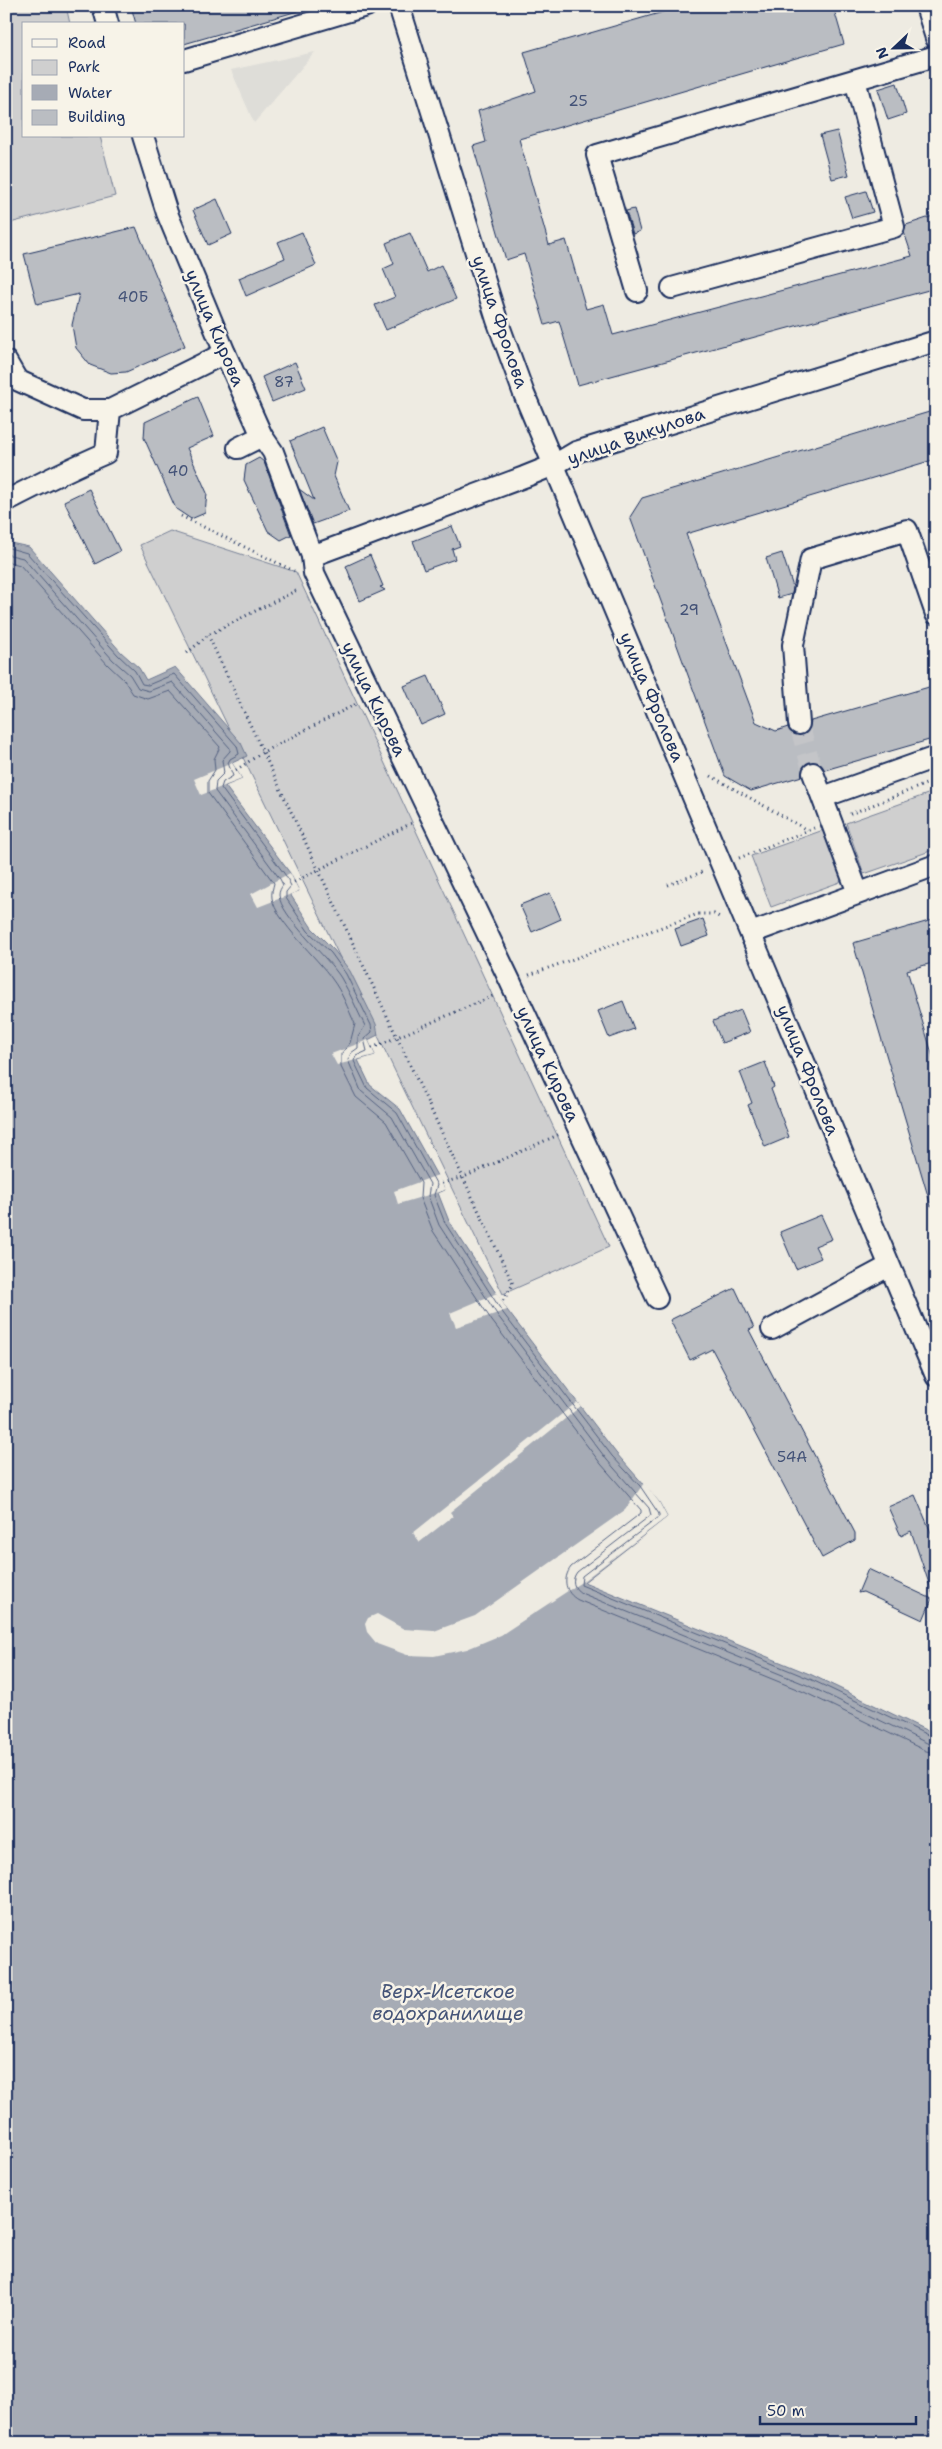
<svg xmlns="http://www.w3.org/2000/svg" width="942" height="2449" font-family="'Shantell Sans',sans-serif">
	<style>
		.built { fill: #deddd8 }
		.green { fill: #cfcfcf; stroke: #757f96 }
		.water { fill: #a6abb5; stroke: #6e7992 }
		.pier { fill: #eeebe2 }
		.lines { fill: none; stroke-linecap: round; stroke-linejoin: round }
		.shore { stroke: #536181; stroke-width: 1 }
		.building { fill: #babdc2; stroke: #1b2f5e }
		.minor-tunnel { stroke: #c4c5c8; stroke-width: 20; stroke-dasharray: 20 10; stroke-linecap: butt }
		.minor-casing { stroke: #1b2f5e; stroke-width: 24 }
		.path { stroke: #1b2f5e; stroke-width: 3; stroke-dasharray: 1 4; stroke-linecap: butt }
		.minor { stroke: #f7f3e8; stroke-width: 20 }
		.labels { text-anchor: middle; stroke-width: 5; stroke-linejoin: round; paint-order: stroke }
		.number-label { font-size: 15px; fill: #435277 }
		.street-label { font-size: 18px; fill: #1b2f5e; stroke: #f7f3e8 }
		.water-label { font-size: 19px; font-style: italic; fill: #455478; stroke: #f7f3e8 }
	</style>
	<rect width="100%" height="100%" fill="#eeebe2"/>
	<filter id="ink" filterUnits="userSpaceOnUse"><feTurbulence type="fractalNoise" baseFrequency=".02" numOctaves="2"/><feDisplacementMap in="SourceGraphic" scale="10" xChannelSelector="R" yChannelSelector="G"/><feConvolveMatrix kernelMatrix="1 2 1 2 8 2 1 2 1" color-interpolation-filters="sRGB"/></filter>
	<g filter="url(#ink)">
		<!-- built -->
		<path class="built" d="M315 52 254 123 231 70Z"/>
		<!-- green -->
		<g class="green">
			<path d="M6 6H66L70 24H24V136H100L115 196 6 224Z"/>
			<path d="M170 531 296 572 609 1247 503 1294 140 545Z"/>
			<path d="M936 791V849L864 874 846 823Z"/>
			<path d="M829 828 843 867 840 882 771 907 751 856Z"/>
		</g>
		<!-- water -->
		<path class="water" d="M6 542 29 547 121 652 139 668 146 680 175 667 241 743 247 756 232 763 242 779 225 786 290 873 299 891 290 894 312 928 334 950 350 971 376 1024 378 1035 368 1040 375 1055 358 1060 370 1085 400 1109 445 1190 438 1193 449 1221 507 1310 616 1453 659 1502 667 1517 584 1582 812 1675 936 1735V2443H6Z"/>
		<!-- pier -->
		<g class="pier">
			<path d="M232 763 242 779 201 795 194 779Z"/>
			<path d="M290 873 299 891 258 907 251 894Z"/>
			<path d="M368 1040 375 1055 337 1065 331 1054Z"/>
			<path d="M438 1175 445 1190 398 1204 394 1191Z"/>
			<path d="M497 1293 507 1310 456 1327 450 1313Z"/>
			<path d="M577 1402 581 1406 450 1512 453 1516 420 1542 413 1533Z"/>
			<path d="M644 1483 659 1502 667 1517 583 1581 501 1635 467 1649 434 1656 407 1655 377 1644 367 1632 365 1624 368 1618 377 1614 404 1629 434 1631 475 1616 625 1510Z"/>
		</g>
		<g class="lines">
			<!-- shore -->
			<g class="shore">
				<path d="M6 547 27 553 118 655 135 671 142 684 148 685 174 674 237 746 239 754 230 759 228 763 233 776 223 782 221 788 286 876 291 886 286 892V898L308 931 331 953 346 974 371 1025 372 1032 364 1039 367 1051 356 1056 354 1061 367 1088 397 1113 437 1185 434 1195 445 1223 503 1313 612 1456 640 1486 659 1514V1517L582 1576 581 1585 810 1679 936 1739"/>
				<path d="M6 554 23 558 113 660 130 675 138 688 149 691 172 682 230 748V751L222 760 224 773 216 781 215 791 280 879 283 885C281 888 279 891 279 895 280 916 329 958 341 978 350 993 357 1010 365 1026L358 1037V1048L351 1053 348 1060 361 1091 392 1117 430 1184 428 1196 439 1225 498 1316 607 1460 649 1508 651 1515 577 1572C571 1580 573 1588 581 1593L807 1685 929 1744 936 1745"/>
				<path d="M6 561 20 565 108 665 124 680 133 694 148 699 170 691 220 747 214 759 215 770 208 781V793L274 883C273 888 271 893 272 898 276 922 318 958 332 979 342 992 348 1009 355 1024L350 1043 341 1054V1067L356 1097 386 1122 421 1183 420 1198 433 1231 492 1321 601 1464 641 1510V1513L571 1567C562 1579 565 1593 578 1600L804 1692 926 1751 936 1753"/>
			</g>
		</g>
		<!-- building -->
		<g class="building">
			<path d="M131 6H298V11L184 44V24H136Z"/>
			<path d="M684 6H833L844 44 519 139 549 245 566 240 586 309 604 304 613 335 912 256 904 232 906 225 933 216 936 227V288L578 385 559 321 545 325 524 254 506 260 473 146 486 142 478 111 536 91 524 52Z"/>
			<path d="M897 83 906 114 888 120 878 89Z"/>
			<path d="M837 131 849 175 832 179 820 135Z"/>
			<path d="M866 191 873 212 852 218 845 197Z"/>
			<path d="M217 199 232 234 208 245 193 210Z"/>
			<path d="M634 209 640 231 633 234 626 211Z"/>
			<path d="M136 227 185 346 126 372 111 373 90 365 76 348 72 325 79 294 37 304 24 254Z"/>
			<path d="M302 232 316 265 246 296 239 278 285 258 278 242Z"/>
			<path d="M410 233 427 272 441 265 456 299 386 330 375 305 395 297 383 269 394 264 386 243Z"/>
			<path d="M295 362 306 388 272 402 262 377Z"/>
			<path d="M198 397 214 436 187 448 207 493 205 513 191 519 176 509 144 438 145 422Z"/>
			<path d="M936 410V459L686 534 756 722 776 731 788 727 793 734 800 736 809 730 811 721 936 685V738L825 770 820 764 809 762 804 766 802 776 751 791 725 776 630 517 642 498Z"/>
			<path d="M322 427 337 462 334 476 349 511 313 524 299 489 314 500 290 441Z"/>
			<path d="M259 458 264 462 291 535 281 540 268 531 244 480 246 465Z"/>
			<path d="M89 489 120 551 95 564 64 501Z"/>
			<path d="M452 526 460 546 452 549 455 559 424 570 413 541Z"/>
			<path d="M782 553 793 587 792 594 778 598 766 558Z"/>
			<path d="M370 555 383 586 380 587 385 590 360 601 346 566Z"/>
			<path d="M428 676 445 714 421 725 404 686Z"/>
			<path d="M550 893 561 919 532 932 520 905Z"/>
			<path d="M703 919 709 936 681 946 675 929Z"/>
			<path d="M936 919V962L907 970 936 1067V1205L931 1206 853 943Z"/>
			<path d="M623 1001 634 1029 609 1038 598 1011Z"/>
			<path d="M741 1010 750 1032 722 1043 713 1021Z"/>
			<path d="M765 1062 774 1087 771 1089 789 1137 765 1147 748 1105 752 1103 740 1072Z"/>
			<path d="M821 1215 832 1239 815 1246 821 1258 796 1269 780 1232Z"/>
			<path d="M735 1288 754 1328 749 1330 855 1533V1540L822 1558 712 1349 690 1360 670 1320Z"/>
			<path d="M915 1495 936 1544V1595H933L911 1531 901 1536 888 1507Z"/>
			<path d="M868 1569 932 1599 923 1620 863 1592 858 1593Z"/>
		</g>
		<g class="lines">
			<!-- minor-tunnel -->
			<path class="minor-tunnel" d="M799 724 813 773"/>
			<defs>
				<g id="minor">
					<path d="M103 6 108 24"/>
					<path d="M399 6 497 320 524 394 936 1376"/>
					<path d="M926 6 936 38"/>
					<path d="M184 60 366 6"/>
					<path d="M143 136 167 213 225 353 262 436 273 452 312 556 314 573 510 981 657 1298"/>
					<path d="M672 288 894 227 855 80"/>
					<path d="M637 291 597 155 936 56"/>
					<path d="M6 361 17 380 83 410H110"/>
					<path d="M238 448 262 436"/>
					<path d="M6 501C39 484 71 468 106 453L110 410 225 353"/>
					<path d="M312 556 524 477 554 465 576 452 936 341"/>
					<path d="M799 724 793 645 811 559 907 530 936 614"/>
					<path d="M813 773 858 893"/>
					<path d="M823 797 936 757"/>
					<path d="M751 933 936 865"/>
					<path d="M772 1329 889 1266"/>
				</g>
			</defs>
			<!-- minor casing -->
			<use href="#minor" class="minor-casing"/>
			<!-- path -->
			<g class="path">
				<path d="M181 516 294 571"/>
				<path d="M208 635 513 1284 503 1301"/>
				<path d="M187 653 208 635 299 589"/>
				<path d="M236 770 263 752 356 704"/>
				<path d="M711 776 807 830"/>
				<path d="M850 814 926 784"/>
				<path d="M739 858 814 828"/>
				<path d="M294 882 412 823"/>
				<path d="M668 885 702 872"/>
				<path d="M529 975 698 914H714L721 918"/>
				<path d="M372 1048 495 995"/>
				<path d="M442 1183 464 1177 560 1134"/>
			</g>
			<!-- minor -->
			<use href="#minor" class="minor"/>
		</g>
	</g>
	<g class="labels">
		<!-- number labels -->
		<g class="number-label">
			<text x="578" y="106">25</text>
			<text x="133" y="302">40Б</text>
			<text x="284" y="387">87</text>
			<text x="178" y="476">40</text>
			<text x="689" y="615">29</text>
			<text x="792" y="1462">54А</text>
		</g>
		<!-- street labels -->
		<g class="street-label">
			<text transform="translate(500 322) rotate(71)" y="6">улица Фролова</text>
			<text transform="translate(215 328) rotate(67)" y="6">улица Кирова</text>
			<text transform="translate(636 436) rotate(-19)" y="6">улица Викулова</text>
			<text transform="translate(652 697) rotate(67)" y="6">улица Фролова</text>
			<text transform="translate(374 699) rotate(64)" y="6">улица Кирова</text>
			<text transform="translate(548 1064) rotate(65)" y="6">улица Кирова</text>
			<text transform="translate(808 1070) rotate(68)" y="6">улица Фролова</text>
		</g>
		<!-- water labels -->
		<g class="water-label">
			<text x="448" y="1998">Верх-Исетское<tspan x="448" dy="22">водохранилище</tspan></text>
		</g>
	</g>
	<!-- margin -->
	<rect width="942" height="2449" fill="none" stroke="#f7f3e8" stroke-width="25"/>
	<rect x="12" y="12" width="917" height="2424" fill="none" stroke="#1b2f5e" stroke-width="2" filter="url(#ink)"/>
	<!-- legend -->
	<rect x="22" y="22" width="162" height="115" fill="#f7f3e8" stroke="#9fa5b1"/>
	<rect x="32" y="39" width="25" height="8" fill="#f7f3e8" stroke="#9fa5b1"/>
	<text x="68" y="48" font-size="15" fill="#1b2f5e">Road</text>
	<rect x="32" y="60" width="25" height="15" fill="#cfcfcf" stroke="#9fa5b1"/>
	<text x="68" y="72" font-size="15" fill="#1b2f5e">Park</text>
	<rect x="32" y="85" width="25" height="15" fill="#a6abb5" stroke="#9fa5b1"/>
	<text x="68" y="98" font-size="15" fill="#1b2f5e">Water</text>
	<rect x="32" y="110" width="25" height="15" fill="#babdc2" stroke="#9fa5b1"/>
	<text x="68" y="122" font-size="15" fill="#1b2f5e">Building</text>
	<!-- north arrow -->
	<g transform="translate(894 48) rotate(248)" stroke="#f7f3e8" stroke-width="4" paint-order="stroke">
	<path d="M0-4L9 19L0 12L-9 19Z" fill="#1b2f5e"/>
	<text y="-8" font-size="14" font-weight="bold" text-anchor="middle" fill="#1b2f5e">N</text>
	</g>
	<!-- scale -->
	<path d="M760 2416v8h156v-8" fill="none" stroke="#1b2f5e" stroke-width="2.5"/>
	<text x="767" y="2416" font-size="15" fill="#1b2f5e" stroke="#f7f3e8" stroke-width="4" paint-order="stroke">50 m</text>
</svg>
